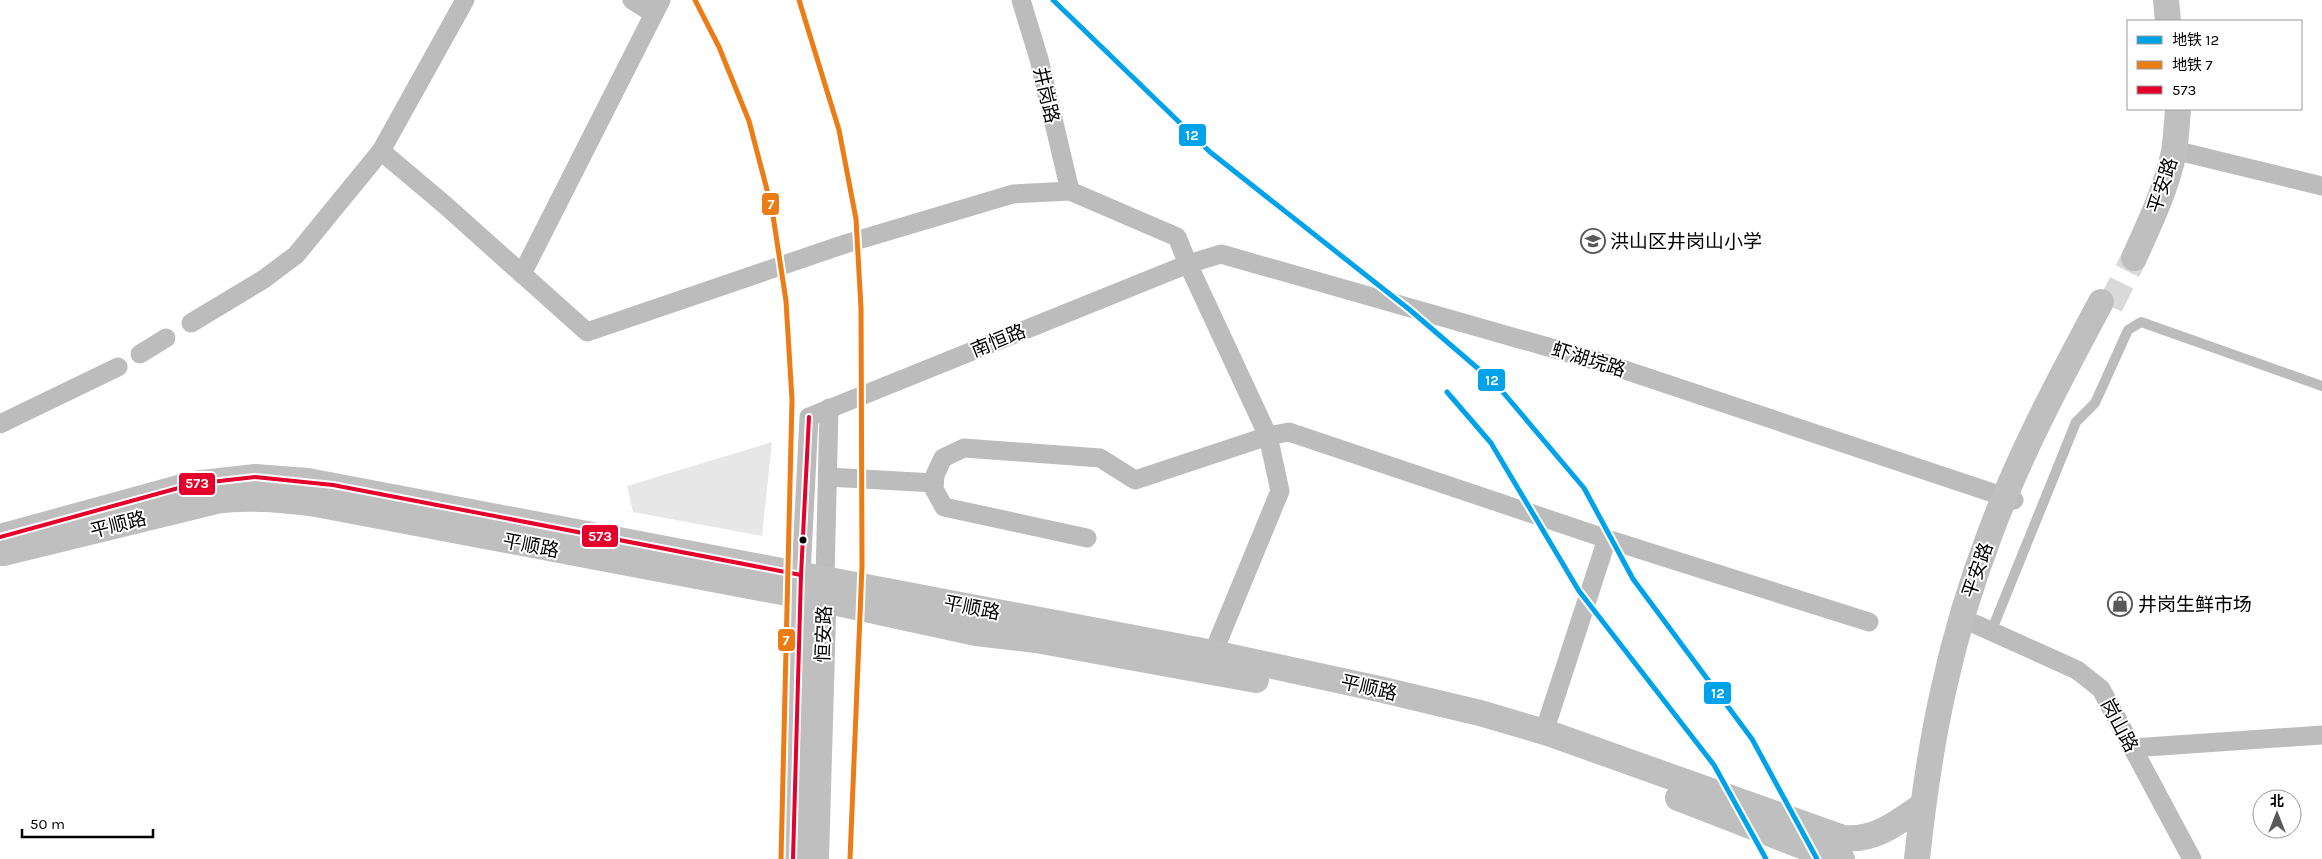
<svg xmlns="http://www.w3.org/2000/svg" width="2322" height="859" font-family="Karla,'Noto Sans SC',sans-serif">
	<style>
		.green { fill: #e7e7e7 }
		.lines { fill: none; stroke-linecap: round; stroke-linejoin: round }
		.secondary-tunnel { stroke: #d9d9d9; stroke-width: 26; stroke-dasharray: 26 13; stroke-linecap: butt }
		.service { stroke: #bcbcbc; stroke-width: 10 }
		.minor { stroke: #bcbcbc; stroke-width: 19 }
		.secondary { stroke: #bfbfbf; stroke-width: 26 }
		.bus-1-casing { stroke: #fff; stroke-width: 8 }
		.bus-1 { stroke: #e4002b; stroke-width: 4 }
		.metro-1-casing { stroke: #fff; stroke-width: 9 }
		.metro-2-casing { stroke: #fff; stroke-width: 9 }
		.metro-1 { stroke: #00a3e9; stroke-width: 5 }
		.metro-2 { stroke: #eb7c16; stroke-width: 5 }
		.bus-dot { fill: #000; stroke: #fff; stroke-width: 2 }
		.labels { text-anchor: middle; stroke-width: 4; stroke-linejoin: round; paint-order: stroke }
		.street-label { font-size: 19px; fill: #000; stroke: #fff }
		.poi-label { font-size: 19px; fill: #000; stroke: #fff; text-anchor: start }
		.line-badge { stroke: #fff; stroke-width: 2 }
		.badge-label { font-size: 14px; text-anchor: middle; font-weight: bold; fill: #fff }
	</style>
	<rect width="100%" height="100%" fill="#fff"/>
	<!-- green -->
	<path class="green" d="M772 442 762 536 633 512 627 486Z"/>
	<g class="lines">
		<!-- secondary-tunnel -->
		<path class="secondary-tunnel" d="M2110 306 2134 258"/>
		<!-- service -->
		<path class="service" d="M1991 632 2076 422 2095 403 2128 330 2141 322 2322 386"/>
		<!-- minor -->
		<g class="minor">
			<path d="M465 0 381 151 445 205 587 332 845 244 1013 194 1070 191 1177 237 1188 264 1221 254 1604 363 2014 500"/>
			<path d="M632 0 654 14"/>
			<path d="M1021 0 1039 59 1070 191"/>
			<path d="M2174 150 2322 186"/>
			<path d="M522 274 661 0"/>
			<path d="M191 323 264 279 296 255 381 151"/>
			<path d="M140 354 166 338"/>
			<path d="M0 424 118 367"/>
			<path d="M828 477 934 483"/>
			<path d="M1087 538 944 507 934 489 935 475 943 458 964 448 1100 458 1135 480 1268 436 1289 432 1607 539 1869 622"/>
			<path d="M801 575 809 417 1188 264 1268 436 1280 491 1213 653"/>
			<path d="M825 579 829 408"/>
			<path d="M1975 624 2077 670 2101 689 2192 859"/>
			<path d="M1544 732 1607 539"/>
			<path d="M2132 748 2322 735"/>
		</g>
		<!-- secondary -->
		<g class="secondary">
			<path d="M2166 0 2168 21"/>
			<path d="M2134 258C2150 223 2166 189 2174 152 2176 138 2177 123 2178 109"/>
			<path d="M0 537 193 484 255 477 308 481 1213 653 1379 689 1480 713 1548 733 1843 838C1875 841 1897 823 1923 805"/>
			<path d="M3 553 216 501C249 496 283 500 316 504L824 600 976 633 1036 640 1256 680"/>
			<path d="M1678 798 1833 858 1842 859"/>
			<path d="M793 859 801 578"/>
			<path d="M816 859 824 582"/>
			<path d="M1917 859C1929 744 1949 640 1991 531 2021 451 2061 377 2101 302"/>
		</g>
		<defs>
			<g id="bus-1">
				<path d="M0 537 193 484 255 477 333 485 801 575"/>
				<path d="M793 859 801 575 809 417"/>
			</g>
		</defs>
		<!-- bus-1 casing -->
		<use href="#bus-1" class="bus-1-casing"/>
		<!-- bus-1 -->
		<use href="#bus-1" class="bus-1"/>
		<defs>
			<g id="metro-1">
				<path d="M1053 0 1210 152 1410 310 1496 384 1584 488 1633 579 1752 739 1817 859"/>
				<path d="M1447 392 1491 443 1579 591 1714 765 1766 859"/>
			</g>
			<g id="metro-2">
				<path d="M695 0 719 47 749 121 772 209 786 301 792 400 781 859"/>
				<path d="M799 0 839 130 856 219 861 308 862 566 850 859"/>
			</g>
		</defs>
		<!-- metro-1 casing -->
		<use href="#metro-1" class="metro-1-casing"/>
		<!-- metro-2 casing -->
		<use href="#metro-2" class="metro-2-casing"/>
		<!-- metro-1 -->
		<use href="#metro-1" class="metro-1"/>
		<!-- metro-2 -->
		<use href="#metro-2" class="metro-2"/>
	</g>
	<!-- icons -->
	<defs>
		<symbol id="school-ring" viewBox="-11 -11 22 22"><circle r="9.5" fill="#fff" stroke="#595959" stroke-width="1.5"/><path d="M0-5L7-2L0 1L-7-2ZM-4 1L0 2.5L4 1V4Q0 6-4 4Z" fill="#595959"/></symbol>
		<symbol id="shop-ring" viewBox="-11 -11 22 22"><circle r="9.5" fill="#fff" stroke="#595959" stroke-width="1.5"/><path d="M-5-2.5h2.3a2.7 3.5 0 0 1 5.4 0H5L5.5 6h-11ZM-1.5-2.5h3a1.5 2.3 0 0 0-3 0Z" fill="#595959"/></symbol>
	</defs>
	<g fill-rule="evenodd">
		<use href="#school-ring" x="1579" y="227" width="28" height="28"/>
		<use href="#shop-ring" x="2106" y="590" width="28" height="28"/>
	</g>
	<!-- markers -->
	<circle class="bus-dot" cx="803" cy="540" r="4.5"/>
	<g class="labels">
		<!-- street labels -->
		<g class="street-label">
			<text transform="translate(1047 95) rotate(77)" y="7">井岗路</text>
			<text transform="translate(2162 185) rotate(-72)" y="7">平安路</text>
			<text transform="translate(998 340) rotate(-22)" y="7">南恒路</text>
			<text transform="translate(1589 359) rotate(17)" y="7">虾湖垸路</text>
			<text transform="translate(118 524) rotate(-14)" y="7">平顺路</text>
			<text transform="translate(531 545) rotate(11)" y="7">平顺路</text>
			<text transform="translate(1977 570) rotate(-71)" y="7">平安路</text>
			<text transform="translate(972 607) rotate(11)" y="7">平顺路</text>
			<text transform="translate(823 634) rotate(-88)" y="7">恒安路</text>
			<text transform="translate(1369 687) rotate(13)" y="7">平顺路</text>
			<text transform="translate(2120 725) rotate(62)" y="7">岗山路</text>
		</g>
		<!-- poi labels -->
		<g class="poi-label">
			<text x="1610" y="248">洪山区井岗山小学</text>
			<text x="2138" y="611">井岗生鲜市场</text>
		</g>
	</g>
	<g class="line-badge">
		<rect x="1178" y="123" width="29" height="24" rx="5" fill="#00a3e9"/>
		<rect x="761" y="192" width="19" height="24" rx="5" fill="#eb7c16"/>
		<rect x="1477" y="368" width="29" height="24" rx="5" fill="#00a3e9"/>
		<rect x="178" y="472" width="38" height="24" rx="5" fill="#e4002b"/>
		<rect x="581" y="524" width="38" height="24" rx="5" fill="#e4002b"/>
		<rect x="777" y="628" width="19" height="24" rx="5" fill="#eb7c16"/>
		<rect x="1703" y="681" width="29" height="24" rx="5" fill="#00a3e9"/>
	</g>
	<g class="badge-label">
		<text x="1192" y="140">12</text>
		<text x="771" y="209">7</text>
		<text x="1492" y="385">12</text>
		<text x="197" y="488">573</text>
		<text x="600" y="541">573</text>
		<text x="786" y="645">7</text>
		<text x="1718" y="698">12</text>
	</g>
	<!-- legend -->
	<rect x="2127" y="20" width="175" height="90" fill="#ffffff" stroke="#999999"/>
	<rect x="2137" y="36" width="25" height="8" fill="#00a3e9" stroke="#999999"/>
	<text x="2172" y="45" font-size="15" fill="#000000">地铁 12</text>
	<rect x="2137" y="61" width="25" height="8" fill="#eb7c16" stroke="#999999"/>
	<text x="2172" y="70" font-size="15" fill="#000000">地铁 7</text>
	<rect x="2137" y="86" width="25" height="8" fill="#e4002b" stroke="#999999"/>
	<text x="2172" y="95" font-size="15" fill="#000000">573</text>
	<!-- north arrow -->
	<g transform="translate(2277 814)"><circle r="24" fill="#ffffff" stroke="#999999"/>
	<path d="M0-4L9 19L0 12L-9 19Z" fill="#595959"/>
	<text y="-8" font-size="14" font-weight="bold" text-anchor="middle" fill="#000000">北</text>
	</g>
	<!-- scale -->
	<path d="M22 829v8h131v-8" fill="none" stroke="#000000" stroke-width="2.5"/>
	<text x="30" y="829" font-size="15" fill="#000000" stroke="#ffffff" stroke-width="4" paint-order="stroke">50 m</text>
</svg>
